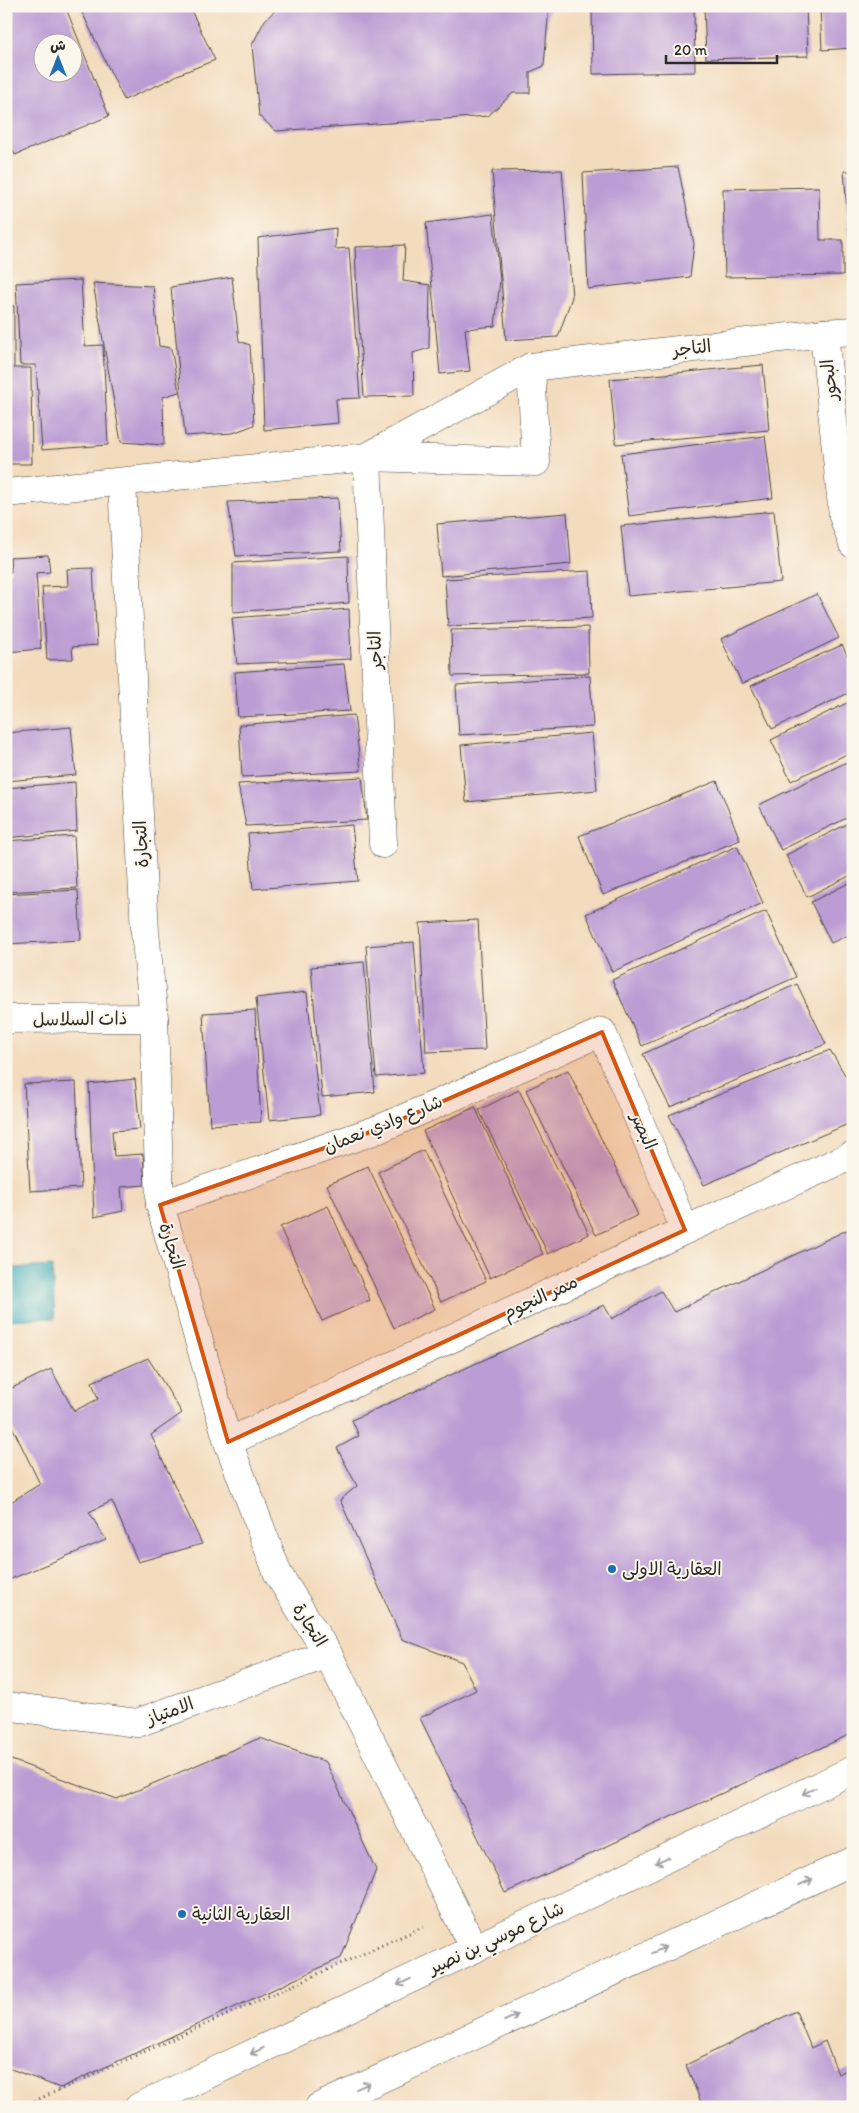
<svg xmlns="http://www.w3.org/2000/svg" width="859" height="2113" font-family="Itim,'Playpen Sans Arabic',sans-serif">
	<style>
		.water { fill: #3babb7; stroke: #336b71 }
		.building { fill: #bb9cd4; fill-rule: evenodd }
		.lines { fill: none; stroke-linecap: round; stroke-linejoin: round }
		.minor-casing { stroke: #494641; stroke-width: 29 }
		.tertiary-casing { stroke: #494641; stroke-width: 29 }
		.path { stroke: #494641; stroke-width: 3; stroke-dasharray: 1 4; stroke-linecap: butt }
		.minor { stroke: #fff; stroke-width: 28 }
		.tertiary { stroke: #fff; stroke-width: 28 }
		.oneway { stroke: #a0a0a0 }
		.marked { fill: #d5540f; fill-opacity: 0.2; stroke: #d5540f; stroke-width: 4; stroke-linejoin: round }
		.poi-dot { fill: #1f6fb2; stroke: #fbf7ec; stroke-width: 2 }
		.labels { text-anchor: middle; stroke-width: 4; stroke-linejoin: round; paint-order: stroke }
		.street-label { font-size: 18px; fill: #2b2b2b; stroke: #fbf7ec }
		.poi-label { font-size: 18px; fill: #2b2b2b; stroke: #fbf7ec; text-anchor: start }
	</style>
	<rect width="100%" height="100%" fill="#fbf7ec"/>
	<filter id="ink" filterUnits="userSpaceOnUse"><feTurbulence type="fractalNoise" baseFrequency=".02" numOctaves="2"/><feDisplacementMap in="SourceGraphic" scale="10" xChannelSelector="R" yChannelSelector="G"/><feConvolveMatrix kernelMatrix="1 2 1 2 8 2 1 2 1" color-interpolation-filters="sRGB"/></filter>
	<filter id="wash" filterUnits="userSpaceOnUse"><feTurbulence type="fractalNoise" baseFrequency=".0096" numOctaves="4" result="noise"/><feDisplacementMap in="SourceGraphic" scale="20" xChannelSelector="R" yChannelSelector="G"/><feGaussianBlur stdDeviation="1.12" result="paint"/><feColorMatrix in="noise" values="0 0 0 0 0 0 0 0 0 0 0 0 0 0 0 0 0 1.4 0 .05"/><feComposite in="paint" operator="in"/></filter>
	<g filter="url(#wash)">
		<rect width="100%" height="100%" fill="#f3dcbe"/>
		<!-- water -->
		<path class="water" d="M52 1266 55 1318 6 1320V1268Z"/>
		<g id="blocks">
			<!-- building -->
			<g class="building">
				<path d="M6 6H65L109 116 15 155 6 135ZM42 42H72V72H42Z"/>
				<path d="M79 6H189L215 60 177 75 169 80 124 100Z"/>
				<path d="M280 6H549L544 66 530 72V93H513L488 116 276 131 259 116 252 45 265 20Z"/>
				<path d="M592 6H694L695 72 593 74Z"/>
				<path d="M704 6H806L808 56 706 59Z"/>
				<path d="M820 6H853V48L822 50Z"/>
				<path d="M678 167 694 244 690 277 588 289 583 173Z"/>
				<path d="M562 170 572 297 558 337 506 340 492 171Z"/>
				<path d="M844 171H853V263H851Z"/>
				<path d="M819 187 820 240H843V275L725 277 723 189Z"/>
				<path d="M493 214 500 280 495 326 465 329 470 371 440 374 426 223Z"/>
				<path d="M336 228 335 249 349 248 360 398 336 399 338 423 264 430 258 238Z"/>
				<path d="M405 245 403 281 430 285 429 348 413 353 414 396 364 397 357 297 355 247Z"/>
				<path d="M232 277 239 341 250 345 254 425 233 433 185 436 171 287Z"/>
				<path d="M81 280 85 346 103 345 108 445 42 450 36 365H20L16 283Z"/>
				<path d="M93 283 153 286 159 346 171 348 179 392 163 397 164 445 121 442Z"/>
				<path d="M6 306H14V368H31L32 464H6Z"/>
				<path d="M763 365 769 430 616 444 610 379Z"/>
				<path d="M765 436 773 498 629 516 621 454Z"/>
				<path d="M338 498 341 551 236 556 228 502Z"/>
				<path d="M774 511 781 582 628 596 621 526Z"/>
				<path d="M567 513 571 564 441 576 437 524Z"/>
				<path d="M48 555 50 572 36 573 41 649 6 652V572H11L10 557Z"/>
				<path d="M348 556 349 603 233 612V563Z"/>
				<path d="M93 568 97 645 72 647 73 659 47 660 42 587 68 586 67 569Z"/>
				<path d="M590 571 592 618 448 626 445 579Z"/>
				<path d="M817 594 839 638 742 684 721 639Z"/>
				<path d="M349 609 351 659 237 664 232 618Z"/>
				<path d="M588 627 589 673 452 676 451 630Z"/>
				<path d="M842 645 853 667V691L772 729 751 686Z"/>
				<path d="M344 664 350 711 238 717 235 672Z"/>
				<path d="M590 676 593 727 459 735 456 685Z"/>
				<path d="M853 700V751L791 781 771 740Z"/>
				<path d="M354 715 361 771 242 777 239 725Z"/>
				<path d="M71 727 76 775 6 781V733Z"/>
				<path d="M592 733 597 790 466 802 461 745Z"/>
				<path d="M853 759V815L781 850 759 805Z"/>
				<path d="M362 777 367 820 246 826 238 784Z"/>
				<path d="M717 781 740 840 603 895 579 836Z"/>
				<path d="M75 782 77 831 6 838V788Z"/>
				<path d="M853 821V874L807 897 786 855Z"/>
				<path d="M352 825 358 881 253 889 248 834Z"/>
				<path d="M74 836 77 888 6 892V841Z"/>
				<path d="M737 846 763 903 612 972 586 914Z"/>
				<path d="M853 881V933L831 943 811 902Z"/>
				<path d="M78 890 81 940 6 944V894Z"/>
				<path d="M766 911 796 977 642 1046 612 980Z"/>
				<path d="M478 920 485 1050 426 1052 420 923Z"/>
				<path d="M414 942 424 1073 376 1077 366 946Z"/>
				<path d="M364 962 375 1092 322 1097 311 967Z"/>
				<path d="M797 984 826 1044 670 1107 643 1054Z"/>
				<path d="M307 992 320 1115 269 1120 256 998Z"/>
				<path d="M255 1010 261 1122 210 1125 203 1013Z"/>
				<path d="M830 1050 853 1088V1122L704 1185 669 1115Z"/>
				<path d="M568 1070 638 1215 596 1235 526 1090Z"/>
				<path d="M135 1079 140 1129 112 1131 114 1156 143 1154 145 1185 121 1187 123 1211 94 1217 89 1084Z"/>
				<path d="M76 1082 81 1188 30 1191 24 1084Z"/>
				<path d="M519 1090 589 1234 548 1254 479 1110Z"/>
				<path d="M475 1107 543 1254 490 1278 423 1131Z"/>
				<path d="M423 1150 486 1281 441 1302 378 1172Z"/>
				<path d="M368 1166 435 1309 394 1328 327 1185Z"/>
				<path d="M328 1206 370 1300 322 1321 280 1227Z"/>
				<path d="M853 1227V1733L505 1893 420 1718 476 1690 462 1662 402 1639 340 1500 357 1486 337 1448 359 1436 352 1420 604 1305 612 1319 661 1291 674 1312Z"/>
				<path d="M148 1358 182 1413 151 1435 202 1544 138 1562 112 1501 89 1512 106 1540 6 1581V1505L40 1484 6 1414V1391L51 1369 74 1411 98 1399 92 1382Z"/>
				<path d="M260 1738 326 1762 376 1870 341 1958 60 2088 6 2067V1758L117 1799Z"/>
				<path d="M796 2011 811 2048 825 2041 838 2074 853 2067V2107H692L701 2102 686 2065Z"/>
			</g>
		</g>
	</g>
	<g filter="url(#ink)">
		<use href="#blocks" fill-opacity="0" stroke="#494641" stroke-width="1"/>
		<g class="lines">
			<defs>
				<g id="minor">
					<path d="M824 333 843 516 853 544"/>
					<path d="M122 482 145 932 154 1018 160 1205 228 1442 278 1574 328 1654 474 1949"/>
					<path d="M6 493 367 457 531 367 824 333 853 331"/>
					<path d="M383 844 367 457 536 462 531 367"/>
					<path d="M6 1019 154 1018"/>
					<path d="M160 1205 379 1129 602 1032 685 1230"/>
					<path d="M228 1442 685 1230 853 1155"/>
					<path d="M6 1706 137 1723 328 1654"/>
				</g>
				<g id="tertiary">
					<path d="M139 2107 853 1770"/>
					<path d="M319 2107 853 1861"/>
				</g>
			</defs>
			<!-- minor casing -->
			<use href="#minor" class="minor-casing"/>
			<!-- tertiary casing -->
			<use href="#tertiary" class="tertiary-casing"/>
			<!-- path -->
			<path class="path" d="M21 2107 425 1926"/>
			<!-- minor -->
			<use href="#minor" class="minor"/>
			<!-- tertiary -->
			<use href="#tertiary" class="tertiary"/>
		</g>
		<!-- one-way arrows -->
		<defs><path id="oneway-shaft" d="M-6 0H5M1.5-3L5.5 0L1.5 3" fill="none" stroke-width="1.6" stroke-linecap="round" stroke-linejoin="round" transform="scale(1.25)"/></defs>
		<g class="oneway">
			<use href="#oneway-shaft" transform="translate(809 1791) rotate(155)"/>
			<use href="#oneway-shaft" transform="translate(662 1860) rotate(155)"/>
			<use href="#oneway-shaft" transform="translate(806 1882) rotate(-25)"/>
			<use href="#oneway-shaft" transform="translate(659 1950) rotate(-25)"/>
			<use href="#oneway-shaft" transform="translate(404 1982) rotate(155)"/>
			<use href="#oneway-shaft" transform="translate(511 2018) rotate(-25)"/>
			<use href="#oneway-shaft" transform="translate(257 2051) rotate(155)"/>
			<use href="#oneway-shaft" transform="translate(363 2086) rotate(-25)"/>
		</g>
	</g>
	<!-- marked area -->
	<path class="marked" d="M602 1032 685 1230 228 1442 160 1205 379 1129Z"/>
	<!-- markers -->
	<g class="poi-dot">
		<circle cx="612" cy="1569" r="5"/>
		<circle cx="182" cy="1914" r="5"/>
	</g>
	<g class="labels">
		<!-- street labels -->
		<g class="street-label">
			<text transform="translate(692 348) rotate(-7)" y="6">التاجر</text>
			<text transform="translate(829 380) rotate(-96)" y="6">البحور</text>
			<text transform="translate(375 650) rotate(-92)" y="6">التاجر</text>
			<text transform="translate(141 844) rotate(-93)" y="6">التجارة</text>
			<text transform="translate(80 1019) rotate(-1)" y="6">ذات السلاسل</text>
			<text transform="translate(383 1124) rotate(-22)" y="6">شارع وادي نعمان</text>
			<text transform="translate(644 1131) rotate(67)" y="6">البصر</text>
			<text transform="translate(172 1246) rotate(73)" y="6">التجارة</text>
			<text transform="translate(540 1297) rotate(-25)" y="6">ممر النجوم</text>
			<text transform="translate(310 1625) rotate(58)" y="6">التجارة</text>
			<text transform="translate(170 1711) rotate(-20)" y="6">الامتياز</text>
			<text transform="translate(496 1938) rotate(-25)" y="6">شارع موسي بن نصير</text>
		</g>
		<!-- poi labels -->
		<g class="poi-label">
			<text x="622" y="1575">العقارية الاولى</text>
			<text x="192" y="1920">العقارية الثانية</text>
		</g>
	</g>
	<!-- margin -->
	<rect width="859" height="2113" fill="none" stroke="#fbf7ec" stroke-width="25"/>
	<!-- north arrow -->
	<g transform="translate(58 58)"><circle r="24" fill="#fbf7ec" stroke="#a8a59f"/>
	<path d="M0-4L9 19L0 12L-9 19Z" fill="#1f6fb2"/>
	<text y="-8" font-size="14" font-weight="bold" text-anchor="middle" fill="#2b2b2b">ش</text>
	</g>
	<!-- scale -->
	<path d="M666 55v8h111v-8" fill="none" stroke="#2b2b2b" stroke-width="2.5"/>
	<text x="674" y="55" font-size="15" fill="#2b2b2b" stroke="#fbf7ec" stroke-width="4" paint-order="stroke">20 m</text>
</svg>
